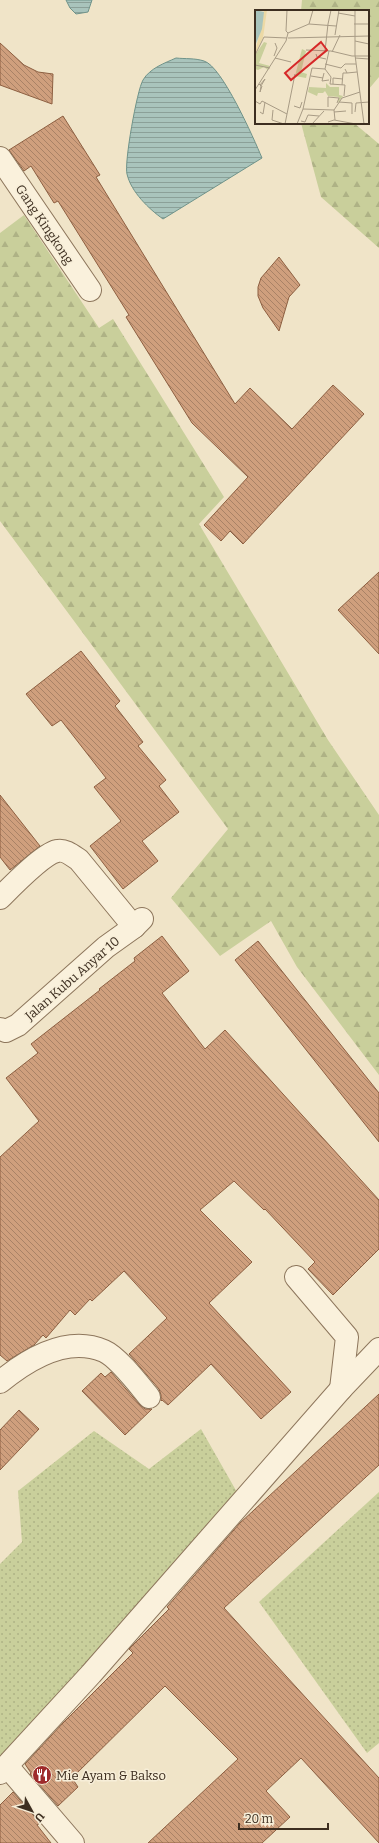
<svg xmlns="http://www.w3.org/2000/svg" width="379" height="1843" font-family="Bitter,serif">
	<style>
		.grass { fill: url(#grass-dots) }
		.forest { fill: url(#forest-firs) }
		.water { fill: url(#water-rules); stroke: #6f938a }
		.building { fill: url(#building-back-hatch); stroke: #8d5f41 }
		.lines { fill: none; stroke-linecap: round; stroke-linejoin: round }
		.minor-casing { stroke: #8d765c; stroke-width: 24 }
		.minor { stroke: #faf1dc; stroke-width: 22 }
		.labels { text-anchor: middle; stroke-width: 3; stroke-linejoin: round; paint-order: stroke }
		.street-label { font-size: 13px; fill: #3d2e20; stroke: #f7eed8 }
		.poi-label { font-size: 13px; fill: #3d2e20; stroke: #f7eed8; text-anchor: start }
		.inset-road { fill: none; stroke: #a89b85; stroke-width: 1 }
		.view { fill: #d62828; fill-opacity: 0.15; stroke: #d62828; stroke-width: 2 }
		.inset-edge { fill: none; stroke: #3d2e20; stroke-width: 2 }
	</style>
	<defs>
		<pattern id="grass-dots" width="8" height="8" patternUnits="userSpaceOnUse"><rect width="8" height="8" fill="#c9cf9b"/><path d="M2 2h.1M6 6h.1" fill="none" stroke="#aeb285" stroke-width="1.8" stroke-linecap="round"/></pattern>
		<pattern id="forest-firs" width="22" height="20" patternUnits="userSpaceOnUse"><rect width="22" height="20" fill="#c9cf9b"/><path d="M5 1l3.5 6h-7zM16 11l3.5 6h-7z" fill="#aeb285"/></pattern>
		<pattern id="water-rules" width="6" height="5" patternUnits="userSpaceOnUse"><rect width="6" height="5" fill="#a9c4bc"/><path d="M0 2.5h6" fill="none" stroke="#8ba098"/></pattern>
		<pattern id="building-back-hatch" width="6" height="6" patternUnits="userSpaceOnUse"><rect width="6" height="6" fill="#cf9f7d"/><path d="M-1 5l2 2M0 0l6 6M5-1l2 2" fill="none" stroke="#a98266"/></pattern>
	</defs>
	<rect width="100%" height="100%" fill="#f0e4c8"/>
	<!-- grass -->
	<g class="grass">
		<path d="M201 1429 238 1494 0 1758V1564L22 1542 18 1491 94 1431 149 1469Z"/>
		<path d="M379 1492V1743L367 1753 259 1602Z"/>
	</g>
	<!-- forest -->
	<g class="forest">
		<path d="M302 0H379V77L368 90V11H301Z"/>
		<path d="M301 123H354L379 144V248L321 197Z"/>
		<path d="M24 215 99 328 113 319 224 497 199 524 328 740 379 815V1075L297 967 271 921 220 956 171 898 228 829 0 521V233Z"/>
	</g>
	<!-- water -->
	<g class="water">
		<path d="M66 0H92L88 12 76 14 70 8Z"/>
		<path d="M176 58C185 59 195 58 204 61 222 66 254 139 262 158L163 219C149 209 131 192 127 174 124 163 137 90 143 80 150 68 165 63 176 58Z"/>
	</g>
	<!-- building -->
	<g class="building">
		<path d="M0 43 24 65 38 72 53 74 52 104 0 85Z"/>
		<path d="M63 116 100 175 96 177 235 404 250 388 292 429 333 385 364 414 243 544 230 531 221 541 204 525 248 477 192 423 126 317 129 315 58 201 54 203 31 166 24 171 9 150Z"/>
		<path d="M279 257 300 285 289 297 279 331 263 308 258 296V287L261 278Z"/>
		<path d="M379 572V654L338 610Z"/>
		<path d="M81 651 120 701 115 706 143 742 138 746 166 780 159 786 179 812 142 841 158 861 123 889 90 846 121 821 94 787 106 778 61 720 52 726 26 694Z"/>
		<path d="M0 795 40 846 10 870 0 857Z"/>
		<path d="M162 936 189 971 162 993 205 1049 225 1030 379 1200V1249L333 1295 308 1269 315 1262 265 1209 264 1210 234 1181 200 1210 252 1262 209 1303 291 1392 261 1419 211 1364 168 1405 162 1400 161 1401V1395L159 1389 129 1354 167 1318 124 1271 92 1301 90 1299 75 1315 70 1310 46 1338 43 1335 34 1345 7 1361 0 1355V1157L39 1121 6 1078 38 1053 31 1044 100 990 99 989 135 961 134 958Z"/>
		<path d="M258 941 379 1093V1142L235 960Z"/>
		<path d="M111 1372 140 1405 145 1409H152L125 1435 82 1391 101 1373 105 1377Z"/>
		<path d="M379 1394V1465L224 1608 379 1778V1843L301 1758 266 1791 290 1817 262 1843H148L238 1759 165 1686 72 1778 78 1787 58 1806 30 1774 31 1773 25 1764 63 1723 133 1653 129 1649 169 1609 167 1607 240 1523Z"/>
		<path d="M19 1410 39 1429 0 1470V1430Z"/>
		<path d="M13 1792 40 1823 37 1825 51 1843H0V1805Z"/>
	</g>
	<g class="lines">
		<defs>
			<g id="minor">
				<path d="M0 158 90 290"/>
				<path d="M0 898C11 887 43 854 57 851 65 849 73 856 79 860L134 927"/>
				<path d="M0 1029 6 1031 18 1025 106 947 134 927 142 919"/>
				<path d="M296 1277 347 1337 341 1389"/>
				<path d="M0 1382C28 1359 67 1335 104 1351 118 1357 139 1385 149 1397"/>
				<path d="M7 1766 73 1843"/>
				<path d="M0 1773 91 1674 341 1389 379 1349"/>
			</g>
		</defs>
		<!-- minor casing -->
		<use href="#minor" class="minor-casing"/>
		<!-- minor -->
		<use href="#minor" class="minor"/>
	</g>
	<!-- icons -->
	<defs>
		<symbol id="restaurant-disc" viewBox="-11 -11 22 22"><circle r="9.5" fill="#9e2a2b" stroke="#f7eed8"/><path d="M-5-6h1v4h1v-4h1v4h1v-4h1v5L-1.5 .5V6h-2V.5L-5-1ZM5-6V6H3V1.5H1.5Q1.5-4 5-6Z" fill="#fff"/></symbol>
	</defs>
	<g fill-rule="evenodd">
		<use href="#restaurant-disc" x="31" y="1764" width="22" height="22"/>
	</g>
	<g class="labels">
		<!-- street labels -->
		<g class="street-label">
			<text transform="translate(45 224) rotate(56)" y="5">Gang Kingkong</text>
			<text transform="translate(72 978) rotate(-41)" y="5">Jalan Kubu Anyar 10</text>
		</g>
		<!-- poi labels -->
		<g class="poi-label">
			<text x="56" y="1780">Mie Ayam &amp; Bakso</text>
		</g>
	</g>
	<!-- overview -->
	<g transform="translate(255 10)">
		<rect width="114" height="114" fill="#f0e4c8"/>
		<path d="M71 73 75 77H84V85L88 86 83 93 84 87 73 86 70 81 68 83H63L62 86 53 82 54 77 71 78Z" fill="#c9cf9b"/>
		<path d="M9 32 12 33 4 53 15 56 13 60 9 57 3 60 0 59V45ZM47 39 51 41 46 62 52 64 51 68 40 66Z" fill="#c9cf9b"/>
		<path d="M9 0H12L8 28 0 44Z" fill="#ecd9a5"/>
		<path d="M0 0 9 2 7 19 0 36Z" fill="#a9c4bc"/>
		<path class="inset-road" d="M14 0H29M32 0 31 21 33 23M100 0V45L109 114M83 3 100 6M54 14 58 0M73 14 76 0M99 14H114M33 23 54 14 81 16M80 25 84 0M33 28 114 26M100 31 114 34M51 40 76 41 97 46H114M70 41 73 14M77 42 85 25M61 44 62 47 71 49M0 45 9 27 32 28M19 46 22 38 20 33M20 48 36 52M100 48 114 49M70 54 86 58 90 54H101M114 54V77M0 55 15 58M70 59 76 67 75 74 90 75 89 86M90 59 92 63 102 62M69 63 67 71 74 70M56 66 68 68M4 74 6 76 10 69 5 75M78 74V68L88 69M87 75 88 63H92M6 76 5 82 7 76M0 80 31 31 33 23M0 91 5 94 7 91 32 104M84 92 97 93V104M39 96 45 98 47 92M73 97V87L84 88 82 93M48 99 79 100M18 100 17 110 29 114M5 102 8 104 10 92M79 102 91 101M100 102 101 93 114 92M80 110 79 100 87 88 105 82M46 111 50 112 53 105 64 106M73 112 79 110 101 114M30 114 40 64M42 114 48 99 57 58 70 59 74 41M57 114 69 101"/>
		<path class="view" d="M66 32 72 40 36 70 30 63Z"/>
		<rect width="114" height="114" class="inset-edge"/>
	</g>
	<!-- north arrow -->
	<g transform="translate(32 1811) rotate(130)" stroke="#f7eed8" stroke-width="3" paint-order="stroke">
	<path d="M0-3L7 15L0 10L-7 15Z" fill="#3d2e20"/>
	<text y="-6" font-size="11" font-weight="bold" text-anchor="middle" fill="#3d2e20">U</text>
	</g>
	<!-- scale -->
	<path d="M239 1823v6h89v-6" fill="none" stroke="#3d2e20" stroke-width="2"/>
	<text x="245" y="1823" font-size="12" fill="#3d2e20" stroke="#f7eed8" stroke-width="3" paint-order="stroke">20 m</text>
</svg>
